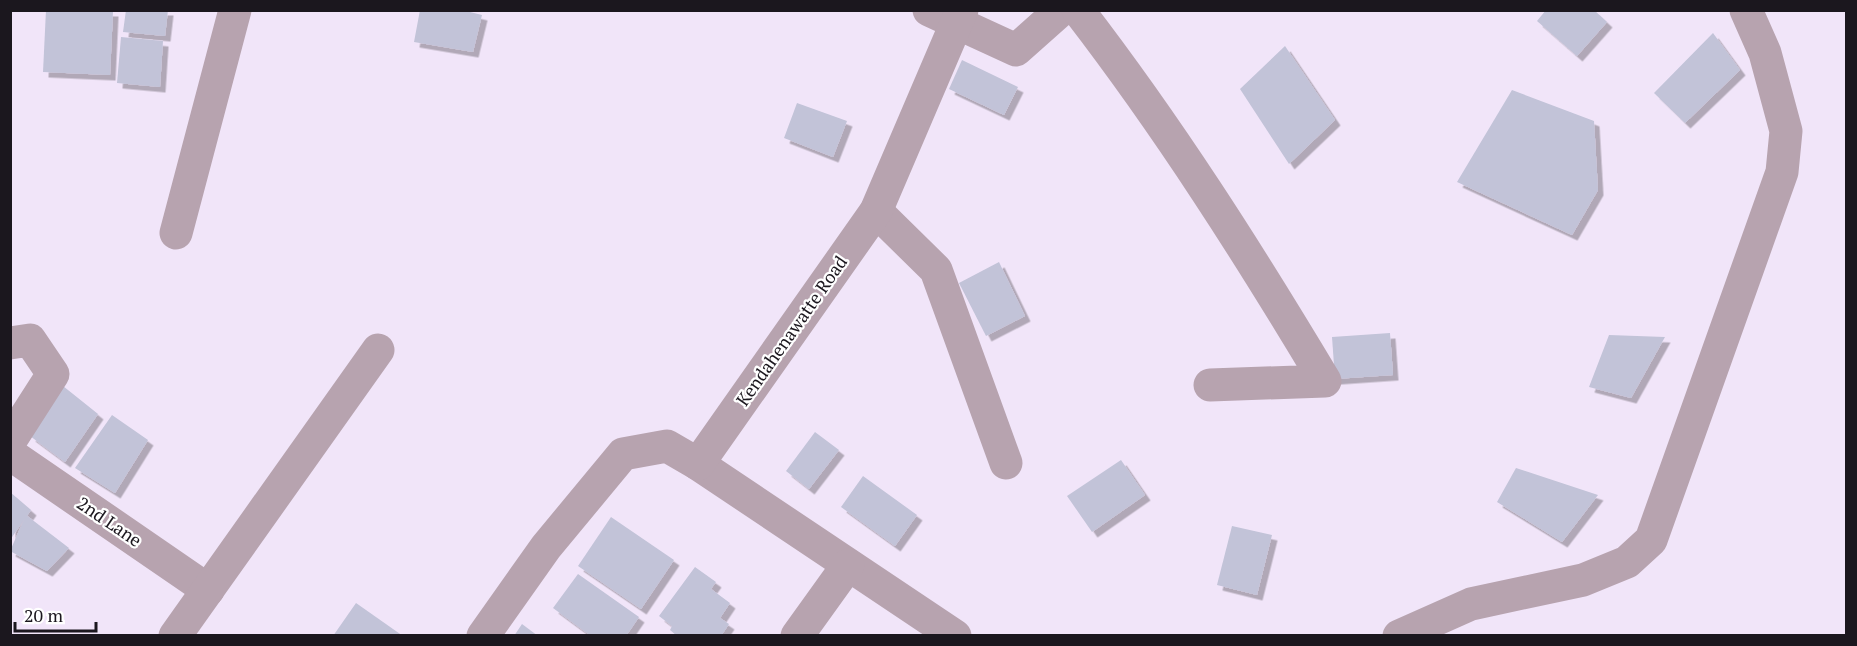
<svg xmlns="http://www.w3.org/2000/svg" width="1857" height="646" font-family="'PT Serif',serif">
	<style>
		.building { fill: #c2c3d8; filter: url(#shadow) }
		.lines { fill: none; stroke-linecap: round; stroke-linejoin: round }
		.street { stroke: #b7a3af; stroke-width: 33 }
		.labels { text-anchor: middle; stroke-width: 4.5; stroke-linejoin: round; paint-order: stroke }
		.street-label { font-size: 18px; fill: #1b171e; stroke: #fff }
	</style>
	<defs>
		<filter id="shadow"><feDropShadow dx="5.5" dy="5.5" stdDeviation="0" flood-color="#0004"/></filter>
	</defs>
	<rect width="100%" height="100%" fill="#f1e5f9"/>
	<!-- building -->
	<g class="building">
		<path d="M46 10 113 11 110 75 43 72Z"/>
		<path d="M126 10H168L165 36 123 32Z"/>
		<path d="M420 10H462L482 15 473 52 414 42Z"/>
		<path d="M1546 10H1594L1607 22 1577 56 1537 21Z"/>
		<path d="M1713 33 1740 70 1685 123 1654 93Z"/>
		<path d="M121 37 163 41 160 87 117 83Z"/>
		<path d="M1285 46 1335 120 1289 164 1240 89Z"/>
		<path d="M962 60 1018 87 1004 115 949 89Z"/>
		<path d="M1512 90 1594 121 1598 190 1572 235 1457 182Z"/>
		<path d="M797 103 847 121 833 157 784 138Z"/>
		<path d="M999 262 1025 316 986 336 959 283Z"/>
		<path d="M1390 333 1393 375 1335 379 1332 337Z"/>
		<path d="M1609 335 1665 337 1631 398 1589 387Z"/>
		<path d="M63 386 98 414 65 462 30 436Z"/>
		<path d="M112 415 148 440 115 493 75 468Z"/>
		<path d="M815 432 839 450 809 489 786 471Z"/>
		<path d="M1121 460 1145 495 1092 532 1067 496Z"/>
		<path d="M1516 468 1598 495 1562 542 1497 502Z"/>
		<path d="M863 476 917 515 895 546 841 507Z"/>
		<path d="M10 492 31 510 10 540Z"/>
		<path d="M26 515 69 548 47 571 10 551Z"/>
		<path d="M611 517 674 560 641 609 578 566Z"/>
		<path d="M1232 526 1272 535 1257 595 1217 585Z"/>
		<path d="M695 567 716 582 711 589 730 603 720 618 729 624 721 636H677L670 630 672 626 659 616Z"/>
		<path d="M578 574 639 617 626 636H591L553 608Z"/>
		<path d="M356 603 403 636H333Z"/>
		<path d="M522 624 538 636H514Z"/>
	</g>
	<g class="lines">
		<!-- street -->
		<g class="street">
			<path d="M929 10 1016 50 1061 10"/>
			<path d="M1078 10C1169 128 1249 254 1325 381L1210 385"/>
			<path d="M876 211 936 270 1006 463"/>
			<path d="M176 233 235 10"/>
			<path d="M10 343 30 340 53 374 10 441"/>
			<path d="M10 454 208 590"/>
			<path d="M698 464 955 636"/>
			<path d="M175 636 378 350"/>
			<path d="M483 636 546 547 623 454 667 446 698 464 876 211 962 10"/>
			<path d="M797 636 848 565"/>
			<path d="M1399 636 1471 604 1583 580 1627 562 1651 540 1782 172 1786 131 1765 53 1746 10"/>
		</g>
	</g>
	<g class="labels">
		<!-- street labels -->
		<g class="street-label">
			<text transform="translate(792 331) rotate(-55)" y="6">Kendahenawatte Road</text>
			<text transform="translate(109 522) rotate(34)" y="6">2nd Lane</text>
		</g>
	</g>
	<!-- border -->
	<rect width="1857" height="646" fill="none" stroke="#1b171e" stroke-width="24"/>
	<!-- scale -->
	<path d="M15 622v9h81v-9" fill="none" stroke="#1b171e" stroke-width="3"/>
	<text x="24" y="622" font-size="18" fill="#1b171e" stroke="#ffffff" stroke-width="4.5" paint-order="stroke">20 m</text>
</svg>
